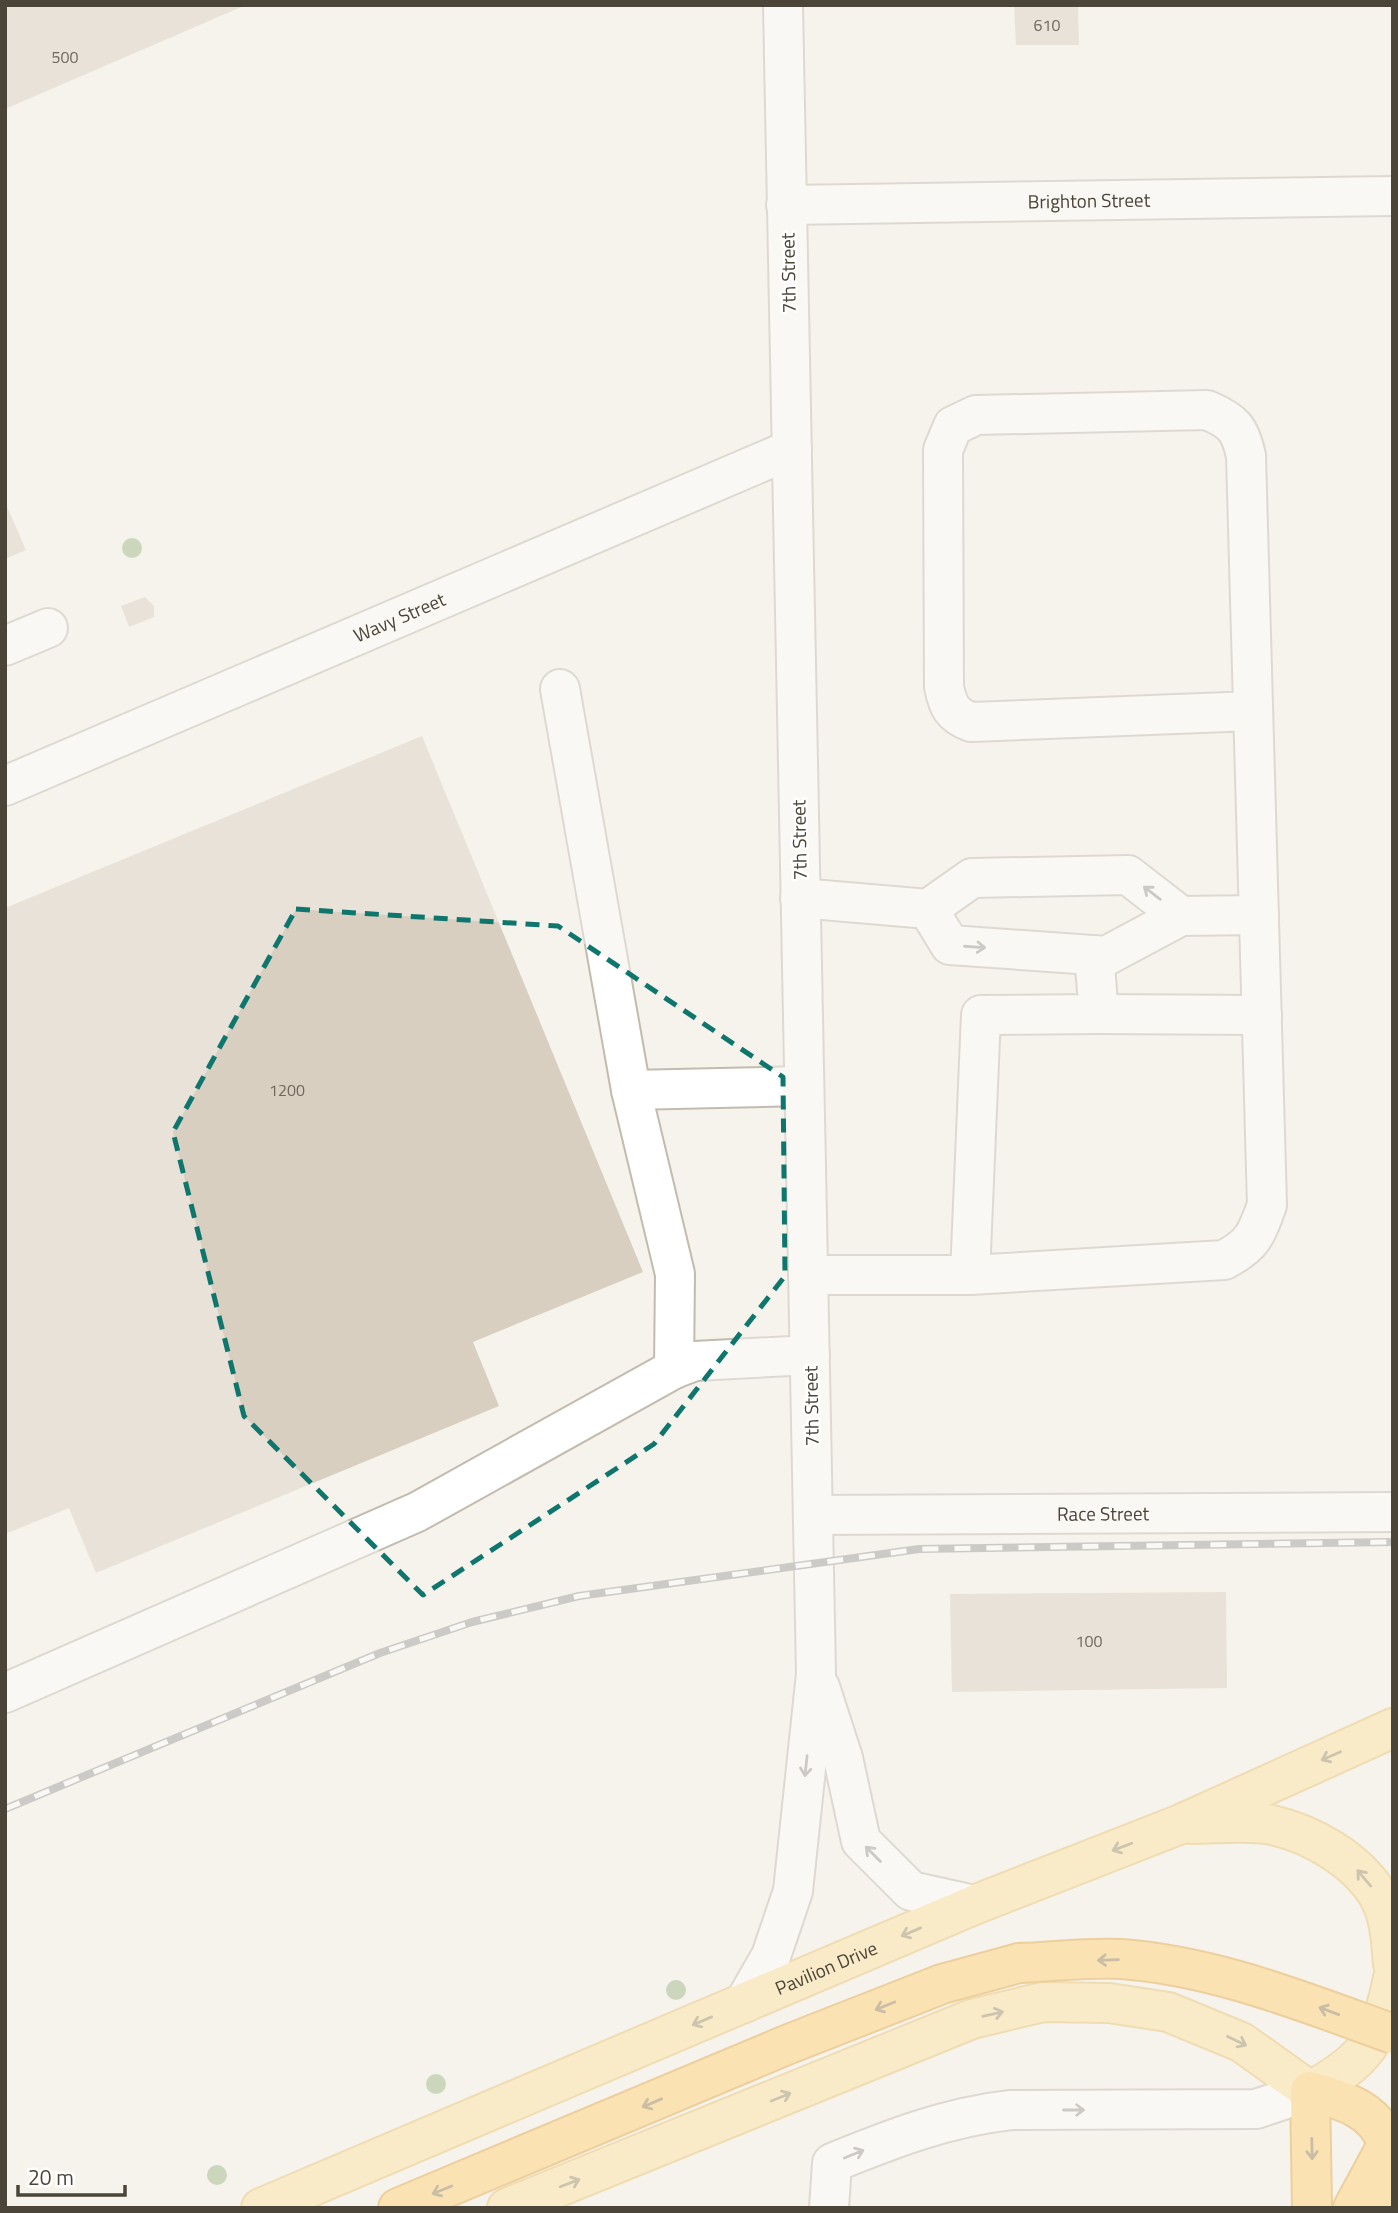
<svg xmlns="http://www.w3.org/2000/svg" width="1398" height="2213" font-family="'Titillium Web',sans-serif">
	<style>
		.building { fill: #d8cfc1 }
		.lines { fill: none; stroke-linecap: round; stroke-linejoin: round }
		.minor-casing { stroke: #c2bbae; stroke-width: 42 }
		.major-casing { stroke: #e6c16a; stroke-width: 42 }
		.highway-casing { stroke: #e0a43c; stroke-width: 42 }
		.minor { stroke: #fff; stroke-width: 38 }
		.major { stroke: #ffe39c; stroke-width: 38 }
		.highway { stroke: #ffcf6e; stroke-width: 38 }
		.rail-casing { stroke: #9a9a9a; stroke-width: 8 }
		.rail { stroke: #fff; stroke-width: 5; stroke-dasharray: 16; stroke-linecap: butt }
		.highway-bridge-casing { stroke: #e0a43c; stroke-width: 42; stroke-linecap: butt }
		.highway-bridge { stroke: #ffcf6e; stroke-width: 38 }
		.tree { fill: #97b381 }
		.oneway { stroke: #9c9892 }
		.oneway2 { stroke: #9c8c66 }
		.oneway3 { stroke: #937c4e }
		.marked { fill: none; stroke: #0f766e; stroke-width: 5; stroke-dasharray: 14 9; stroke-linejoin: round }
		.labels { text-anchor: middle; stroke-width: 5; stroke-linejoin: round; paint-order: stroke }
		.number-label { font-size: 16px; fill: #6e675b }
		.street-label { font-size: 19px; fill: #4b4439; stroke: #fff }
	</style>
	<rect width="100%" height="100%" fill="#f6f3ec"/>
	<!-- building -->
	<g class="building">
		<path d="M5 5H246L5 109Z"/>
		<path d="M1014 5H1078L1079 45H1016Z"/>
		<path d="M5 502 26 550 5 559Z"/>
		<path d="M145 597 154 606V617L129 627 121 606Z"/>
		<path d="M422 736 643 1272 473 1342 499 1406 96 1573 69 1508 5 1534V908Z"/>
		<path d="M1226 1592 1227 1688 952 1692 950 1594Z"/>
	</g>
	<g class="lines">
		<defs>
			<g id="minor">
				<path id="s1" d="M786 205 1393 196"/>
				<path d="M5 646 48 628"/>
				<path d="M560 689 631 1090 804 1086"/>
				<path id="s2" d="M5 786 792 449"/>
				<path d="M800 898 928 909 972 878 1128 875 1181 916 1106 956 950 945 928 909"/>
				<path d="M1181 916 1259 915"/>
				<path d="M1099 1014 1262 1015"/>
				<path d="M631 1090 675 1274 674 1369"/>
				<path d="M808 1275H970L981 1015 1099 1014 1094 955"/>
				<path d="M970 1275 1224 1260C1253 1245 1256 1235 1267 1205L1246 456C1240 428 1233 421 1207 410L976 415 953 426 943 450 944 687C948 706 952 715 971 722L1253 711"/>
				<path id="s3" d="M813 1515 1393 1512"/>
				<path d="M820 1687 843 1758 861 1841 911 1891 974 1905"/>
				<path d="M5 1693 417 1512 674 1369 695 1361 810 1355"/>
				<path d="M744 2003 771 1956 793 1891 816 1674 783 5"/>
				<path d="M829 2208 832 2163C891 2139 947 2117 1011 2110L1256 2109 1310 2091"/>
			</g>
			<g id="major">
				<path d="M1191 1824C1217 1824 1248 1820 1272 1825 1312 1834 1357 1860 1378 1895 1390 1915 1391 1941 1393 1964"/>
				<path id="s4" d="M261 2208 974 1905 1181 1824 1393 1728"/>
				<path d="M507 2208 972 2019 1043 2002 1109 2003 1168 2012 1241 2042 1310 2091C1364 2062 1381 2040 1393 1978"/>
			</g>
			<g id="highway">
				<path d="M398 2208 789 2044 942 1984 1019 1963"/>
				<path d="M1312 2208 1310 2091C1341 2100 1375 2108 1387 2143 1392 2157 1388 2191 1388 2208"/>
				<path d="M1353 2208 1386 2147"/>
			</g>
		</defs>
		<!-- minor casing -->
		<use href="#minor" class="minor-casing"/>
		<!-- major casing -->
		<use href="#major" class="major-casing"/>
		<!-- highway casing -->
		<use href="#highway" class="highway-casing"/>
		<!-- minor -->
		<use href="#minor" class="minor"/>
		<!-- major -->
		<use href="#major" class="major"/>
		<!-- highway -->
		<use href="#highway" class="highway"/>
		<defs>
			<path id="rail" d="M5 1809 380 1653 472 1622 579 1596 919 1549 1393 1542"/>
		</defs>
		<!-- rail casing -->
		<use href="#rail" class="rail-casing"/>
		<!-- rail -->
		<use href="#rail" class="rail"/>
		<defs>
			<path id="highway-bridge" d="M1019 1963C1052 1962 1088 1957 1121 1959 1216 1966 1304 2002 1393 2034"/>
		</defs>
		<!-- highway-bridge casing -->
		<use href="#highway-bridge" class="highway-bridge-casing"/>
		<!-- highway-bridge -->
		<use href="#highway-bridge" class="highway-bridge"/>
	</g>
	<!-- trees -->
	<g class="tree">
		<circle cx="132" cy="548" r="10"/>
		<circle cx="676" cy="1990" r="10"/>
		<circle cx="436" cy="2084" r="10"/>
		<circle cx="217" cy="2175" r="10"/>
	</g>
	<!-- one-way arrows -->
	<defs><path id="oneway-shaft" d="M-6 0H5M1.5-3L5.5 0L1.5 3" fill="none" stroke-width="1.6" stroke-linecap="round" stroke-linejoin="round" transform="scale(1.75)"/></defs>
	<g class="oneway">
		<use href="#oneway-shaft" transform="translate(1152 893) rotate(-142)"/>
		<use href="#oneway-shaft" transform="translate(975 947) rotate(4)"/>
		<use href="#oneway-shaft" transform="translate(806 1766) rotate(96)"/>
		<use href="#oneway-shaft" transform="translate(873 1854) rotate(-135)"/>
		<use href="#oneway-shaft" transform="translate(1074 2110)"/>
		<use href="#oneway-shaft" transform="translate(854 2154) rotate(-22)"/>
	</g>
	<g class="oneway2">
		<use href="#oneway-shaft" transform="translate(1331 1756) rotate(156)"/>
		<use href="#oneway-shaft" transform="translate(1122 1847) rotate(159)"/>
		<use href="#oneway-shaft" transform="translate(1364 1878) rotate(-130)"/>
		<use href="#oneway-shaft" transform="translate(911 1932) rotate(157)"/>
		<use href="#oneway-shaft" transform="translate(993 2014) rotate(-13)"/>
		<use href="#oneway-shaft" transform="translate(702 2021) rotate(157)"/>
		<use href="#oneway-shaft" transform="translate(1237 2041) rotate(26)"/>
		<use href="#oneway-shaft" transform="translate(781 2097) rotate(-22)"/>
		<use href="#oneway-shaft" transform="translate(570 2183) rotate(-21)"/>
	</g>
	<g class="oneway3">
		<use href="#oneway-shaft" transform="translate(1108 1960) rotate(178)"/>
		<use href="#oneway-shaft" transform="translate(885 2006) rotate(158)"/>
		<use href="#oneway-shaft" transform="translate(1329 2011) rotate(-160)"/>
		<use href="#oneway-shaft" transform="translate(652 2103) rotate(157)"/>
		<use href="#oneway-shaft" transform="translate(1312 2149) rotate(89)"/>
		<use href="#oneway-shaft" transform="translate(442 2190) rotate(158)"/>
	</g>
	<!-- marked area -->
	<path d="M0 0H1398V2213H0ZM296 909 558 926 783 1077 785 1276 654 1444 423 1595 244 1416 173 1132Z" fill="#f6f3ec" fill-opacity=".55" fill-rule="evenodd"/>
	<path class="marked" d="M296 909 558 926 783 1077 785 1276 654 1444 423 1595 244 1416 173 1132Z"/>
	<g class="labels">
		<!-- number labels -->
		<g class="number-label">
			<text x="1047" y="31">610</text>
			<text x="65" y="63">500</text>
			<text x="287" y="1096">1200</text>
			<text x="1089" y="1647">100</text>
		</g>
		<!-- street labels -->
		<g class="street-label">
			<text dy="7" stroke="none"><textPath href="#s1" startOffset="303">Brighton Street</textPath></text>
			<text transform="translate(788 273) rotate(-91)" y="7">7th Street</text>
			<text dy="7" stroke="none"><textPath href="#s2" startOffset="429">Wavy Street</textPath></text>
			<text transform="translate(799 840) rotate(-91)" y="7">7th Street</text>
			<text transform="translate(811 1406) rotate(-91)" y="7">7th Street</text>
			<text dy="7" stroke="none"><textPath href="#s3" startOffset="290">Race Street</textPath></text>
			<text dy="7" stroke="none"><textPath href="#s4" startOffset="614">Pavilion Drive</textPath></text>
		</g>
	</g>
	<!-- border -->
	<rect width="1398" height="2213" fill="none" stroke="#4b4439" stroke-width="14"/>
	<!-- scale -->
	<path d="M18 2185v10h107v-10" fill="none" stroke="#4b4439" stroke-width="3.5"/>
	<text x="28" y="2185" font-size="21" fill="#4b4439" stroke="#ffffff" stroke-width="5" paint-order="stroke">20 m</text>
</svg>
